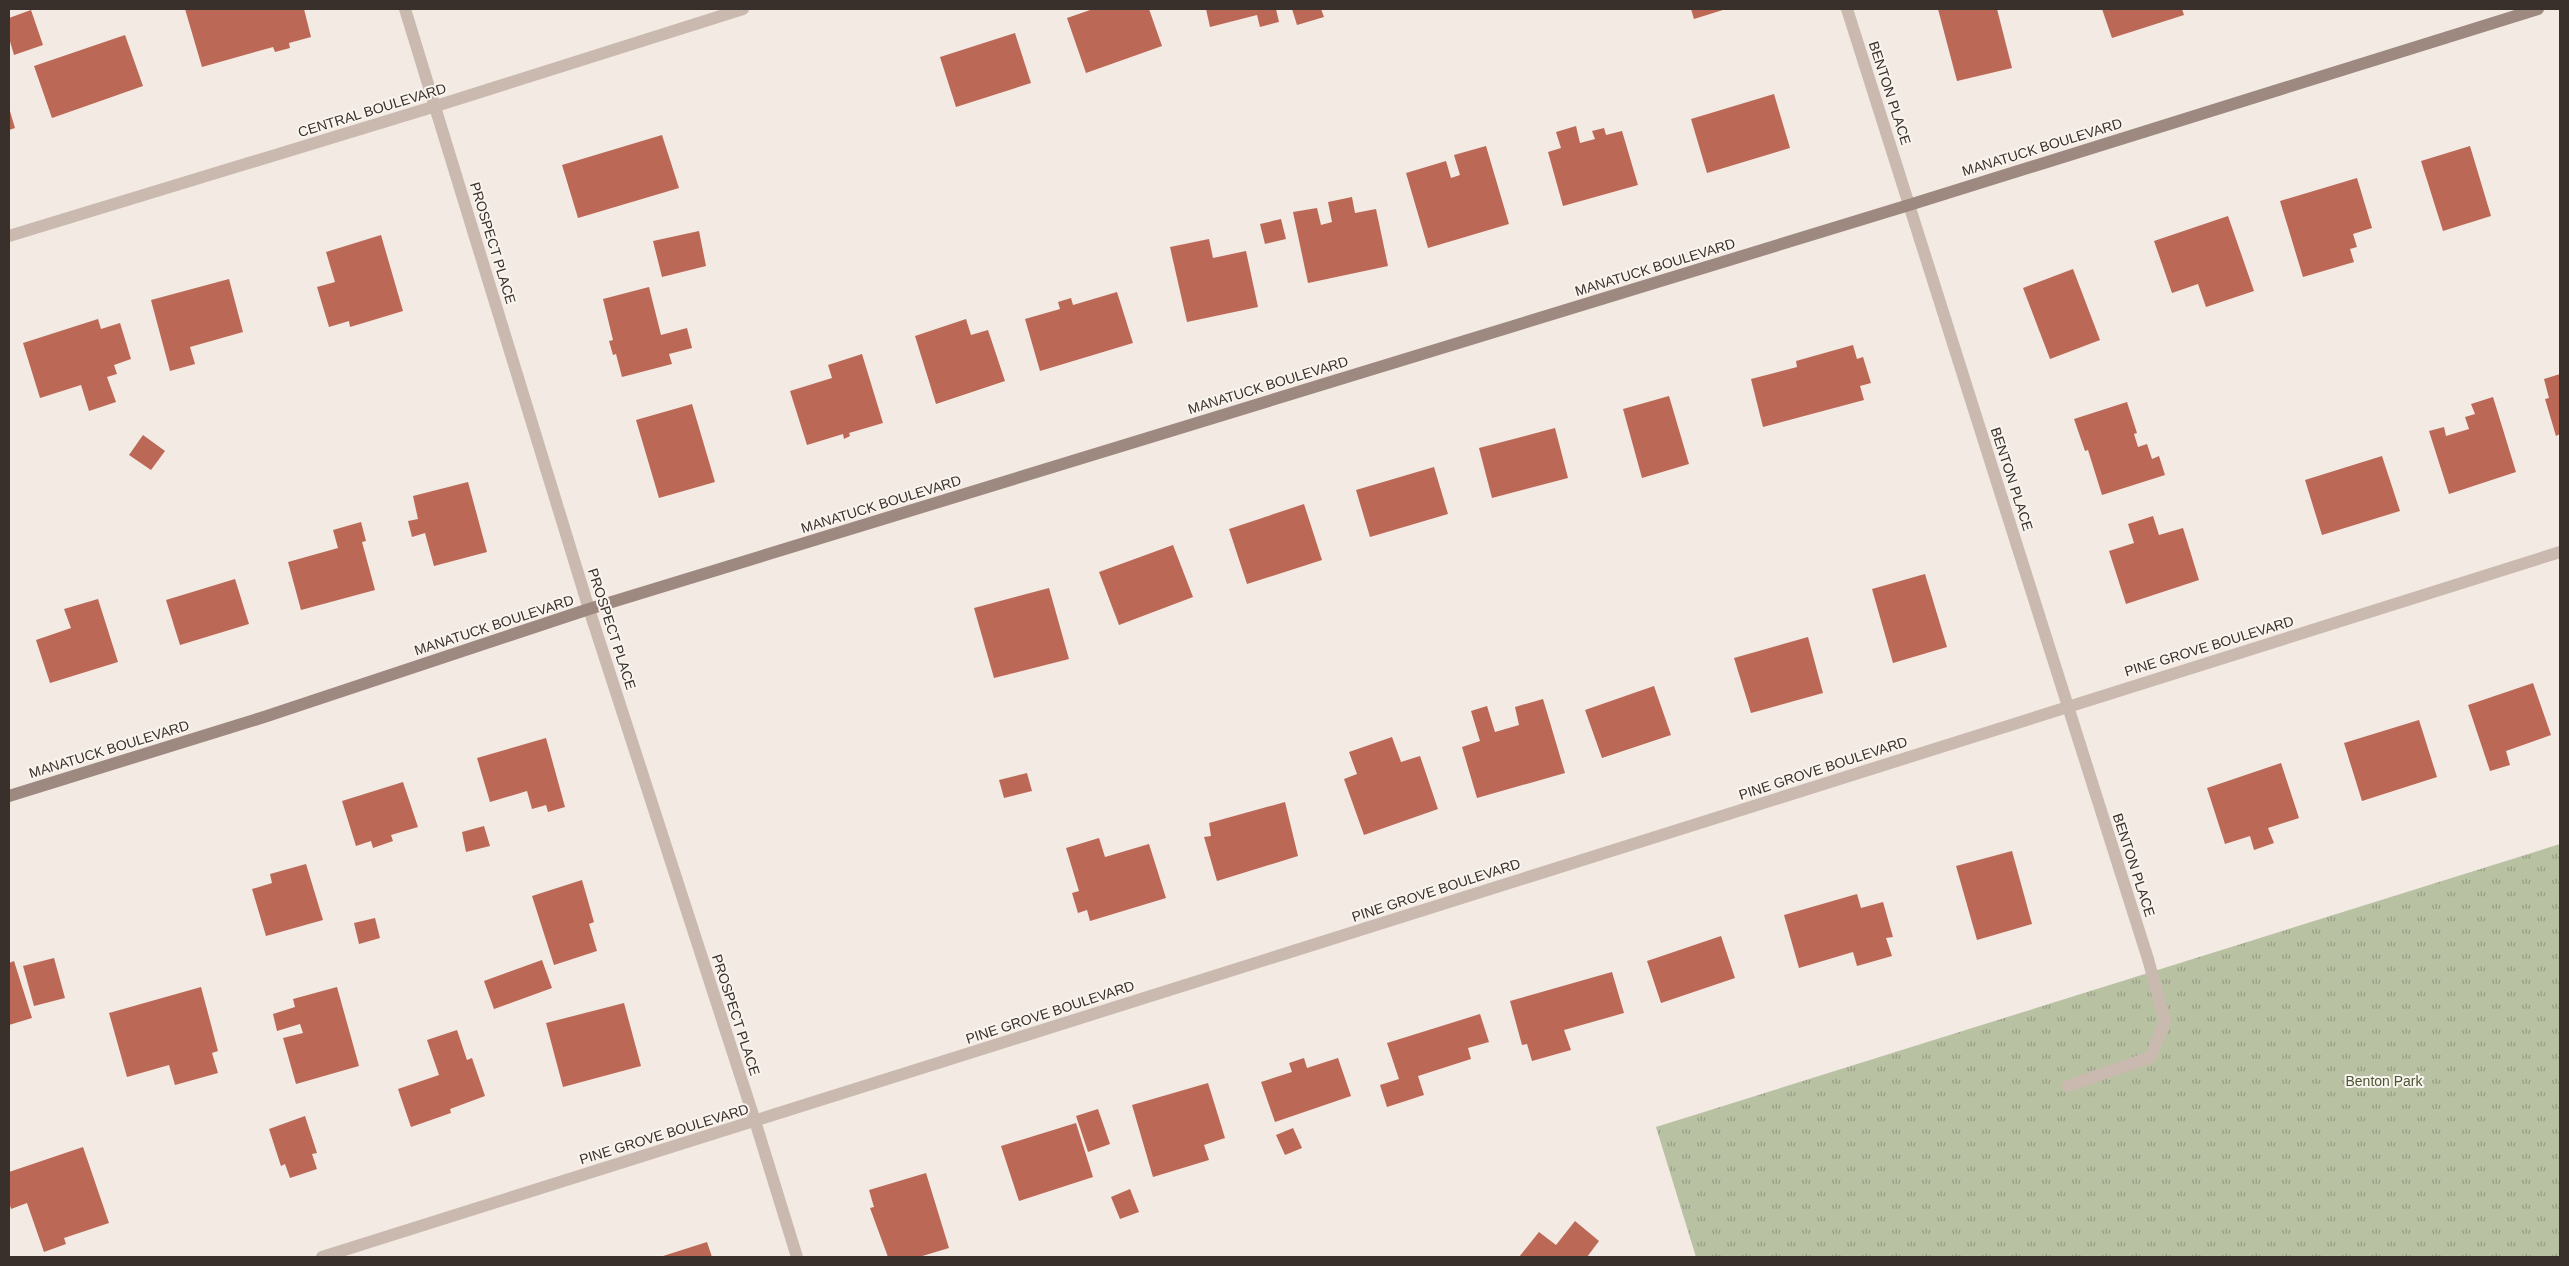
<svg xmlns="http://www.w3.org/2000/svg" width="2569" height="1266" font-family="Helvetica,sans-serif">
	<style>
		.park { fill: url(#park-tufts) }
		.building { fill: #bc6856 }
		.lines { fill: none; stroke-linecap: round; stroke-linejoin: round }
		.lane { stroke: #cab9af; stroke-width: 12 }
		.street { stroke: #cab9af; stroke-width: 12 }
		.secondary { stroke: #9e8980; stroke-width: 12 }
		.labels { text-anchor: middle; stroke-width: 4; stroke-linejoin: round; paint-order: stroke }
		.street-label { font-size: 14px; fill: #39302c; stroke: #faf4ef }
		.park-label { font-size: 14px; fill: #4b5632; stroke: #faf4ef }
	</style>
	<defs>
		<pattern id="park-tufts" width="24" height="20" patternUnits="userSpaceOnUse" patternTransform="scale(1.25)"><rect width="24" height="20" fill="#b9c1a3"/><path d="M3 7l-1-3M5 7V3M7 7l1-3M15 17l-1-3M17 17v-4M19 17l1-3" fill="none" stroke="#979d85"/></pattern>
	</defs>
	<rect width="100%" height="100%" fill="#f2eae3"/>
	<!-- park -->
	<path class="park" d="M2560 844V1257H1696L1656 1127Z"/>
	<!-- building -->
	<g class="building">
		<path d="M185 9H304L311 37 289 43 290 48 275 52 273 47 202 67Z"/>
		<path d="M1093 9H1149L1162 46 1086 73 1067 18Z"/>
		<path d="M1206 9H1276L1279 22 1260 27 1257 15 1210 27Z"/>
		<path d="M1292 9H1321L1324 17 1297 25Z"/>
		<path d="M1691 9H1726L1694 19Z"/>
		<path d="M1938 9H1997L2012 68 1957 81Z"/>
		<path d="M2102 9H2182L2184 15 2112 38Z"/>
		<path d="M31 10 43 45 14 55 9 38V18Z"/>
		<path d="M1015 33 1031 83 956 107 940 57Z"/>
		<path d="M125 35 143 86 52 118 34 66Z"/>
		<path d="M1774 94 1790 148 1707 173 1691 119Z"/>
		<path d="M9 108 15 128 9 130Z"/>
		<path d="M1576 126 1580 143 1595 139 1592 131 1604 128 1606 135 1622 131 1638 185 1563 206 1548 152 1561 148 1556 132Z"/>
		<path d="M662 135 679 188 578 218 562 165Z"/>
		<path d="M1486 146 1509 224 1428 248 1406 173 1446 161 1451 178 1460 175 1454 155Z"/>
		<path d="M2470 146 2491 216 2443 231 2421 161Z"/>
		<path d="M2357 178 2372 228 2353 234 2357 247 2350 249 2354 262 2303 277 2280 201Z"/>
		<path d="M1352 197 1355 213 1376 209 1388 266 1308 283 1293 212 1317 208 1321 225 1332 222 1328 202Z"/>
		<path d="M2228 216 2254 291 2206 307 2198 284 2172 293 2154 241Z"/>
		<path d="M1281 219 1286 239 1265 244 1260 224Z"/>
		<path d="M699 231 706 266 662 277 653 241Z"/>
		<path d="M381 235 403 311 350 327 349 321 329 327 317 287 335 282 326 252Z"/>
		<path d="M1209 239 1213 258 1246 251 1258 307 1187 322 1170 247Z"/>
		<path d="M2073 269 2100 340 2050 359 2023 288Z"/>
		<path d="M229 279 243 332 190 347 195 364 170 371 151 300Z"/>
		<path d="M649 287 661 335 687 328 692 348 669 354 672 364 622 377 616 354 613 355 609 341 613 340 603 299Z"/>
		<path d="M1117 292 1133 343 1040 371 1025 319 1060 309 1058 302 1071 298 1073 305Z"/>
		<path d="M98 319 101 329 120 323 131 359 114 365 117 374 107 377 116 402 89 411 81 385 40 398 23 343Z"/>
		<path d="M966 319 971 335 988 330 1005 381 936 404 915 336Z"/>
		<path d="M1853 345 1857 359 1863 357 1871 383 1860 386 1864 400 1763 427 1751 379 1797 367 1796 361Z"/>
		<path d="M862 354 883 423 849 433 850 436 844 439 843 434 807 445 790 391 832 378 828 365Z"/>
		<path d="M2560 374V434L2556 436 2545 399 2549 398 2544 379Z"/>
		<path d="M1669 396 1689 464 1642 478 1623 409Z"/>
		<path d="M2493 397 2516 472 2449 494 2429 431 2444 427 2446 436 2469 429 2465 417 2475 414 2471 404Z"/>
		<path d="M2127 402 2137 433 2134 434 2138 447 2147 444 2152 459 2159 456 2165 475 2102 495 2088 450 2085 451 2074 419Z"/>
		<path d="M692 404 715 482 659 498 636 420Z"/>
		<path d="M1555 428 1568 478 1492 498 1479 448Z"/>
		<path d="M143 435 165 451 151 470 129 455Z"/>
		<path d="M2382 456 2400 511 2322 535 2305 480Z"/>
		<path d="M1434 467 1448 514 1370 537 1356 490Z"/>
		<path d="M468 482 487 552 434 566 425 533 412 537 408 521 418 519 413 496Z"/>
		<path d="M1304 504 1322 560 1247 584 1229 529Z"/>
		<path d="M2153 516 2159 535 2183 528 2199 580 2126 604 2109 551 2134 543 2128 524Z"/>
		<path d="M361 522 366 541 362 542 375 590 301 610 288 562 338 548 333 530Z"/>
		<path d="M1173 545 1193 597 1119 625 1099 572Z"/>
		<path d="M1925 574 1947 647 1893 663 1872 589Z"/>
		<path d="M235 579 249 624 180 645 166 600Z"/>
		<path d="M1049 588 1069 659 994 678 974 608Z"/>
		<path d="M98 599 118 662 50 683 36 640 71 628 64 609Z"/>
		<path d="M1808 637 1823 693 1751 713 1734 658Z"/>
		<path d="M2533 683 2551 735 2506 751 2510 765 2490 771 2468 705Z"/>
		<path d="M1654 686 1671 735 1602 758 1585 710Z"/>
		<path d="M1543 699 1565 773 1477 798 1462 747 1480 741 1471 711 1487 706 1495 732 1519 725 1515 707Z"/>
		<path d="M2419 720 2437 777 2362 801 2344 743Z"/>
		<path d="M1392 737 1401 762 1420 756 1438 809 1364 835 1344 779 1357 774 1349 752Z"/>
		<path d="M546 738 565 807 548 812 546 805 532 809 527 791 490 802 477 758Z"/>
		<path d="M2281 763 2299 818 2268 828 2274 843 2254 850 2250 836 2225 844 2207 788Z"/>
		<path d="M1027 773 1032 791 1004 798 999 780Z"/>
		<path d="M403 782 418 827 391 835 393 841 373 848 371 841 356 846 342 801Z"/>
		<path d="M1285 802 1298 856 1217 881 1204 837 1211 836 1209 823Z"/>
		<path d="M484 826 490 846 466 852 462 832Z"/>
		<path d="M1099 838 1105 857 1149 844 1166 898 1090 921 1087 910 1078 913 1072 893 1079 891 1066 848Z"/>
		<path d="M2012 851 2032 924 1977 940 1956 866Z"/>
		<path d="M306 864 323 920 266 936 252 889 272 883 270 874Z"/>
		<path d="M582 880 594 922 589 924 597 951 554 965 532 896Z"/>
		<path d="M1857 894 1861 908 1883 902 1893 937 1886 938 1892 956 1857 966 1853 952 1799 968 1784 915Z"/>
		<path d="M375 918 380 938 359 944 354 923Z"/>
		<path d="M1721 936 1735 978 1661 1003 1647 961Z"/>
		<path d="M54 958 65 998 34 1006 23 966Z"/>
		<path d="M542 960 552 988 494 1009 484 981Z"/>
		<path d="M14 961 32 1018 9 1025V963Z"/>
		<path d="M1612 972 1624 1013 1564 1030 1571 1050 1532 1061 1527 1044 1522 1045 1510 1001Z"/>
		<path d="M201 987 218 1051 212 1053 218 1073 175 1085 169 1065 127 1077 109 1013Z"/>
		<path d="M337 987 359 1066 296 1084 283 1038 303 1033 300 1024 277 1031 273 1014 295 1007 293 999Z"/>
		<path d="M624 1003 641 1066 563 1087 546 1023Z"/>
		<path d="M1480 1014 1489 1042 1468 1048 1471 1059 1418 1076 1424 1095 1387 1107 1380 1085 1399 1079 1387 1043Z"/>
		<path d="M457 1030 467 1060 472 1058 485 1096 450 1109 451 1113 411 1127 398 1089 439 1075 427 1040Z"/>
		<path d="M1304 1058 1307 1068 1338 1058 1351 1096 1275 1122 1261 1082 1292 1072 1289 1063Z"/>
		<path d="M1208 1083 1225 1138 1204 1145 1209 1160 1153 1177 1132 1105Z"/>
		<path d="M1098 1109 1110 1144 1088 1152 1076 1116Z"/>
		<path d="M305 1116 317 1153 312 1154 317 1169 290 1178 285 1164 281 1166 269 1129Z"/>
		<path d="M1076 1123 1093 1177 1019 1201 1001 1146Z"/>
		<path d="M1293 1128 1302 1148 1285 1155 1276 1135Z"/>
		<path d="M83 1147 109 1223 64 1238 66 1244 44 1252 27 1203 11 1209 9 1202V1172Z"/>
		<path d="M926 1173 949 1248 919 1257H888L870 1208 874 1207 869 1190Z"/>
		<path d="M1130 1189 1139 1212 1120 1219 1111 1197Z"/>
		<path d="M1575 1221 1599 1241 1587 1257H1519L1539 1232 1556 1245Z"/>
		<path d="M707 1242 712 1257H660Z"/>
	</g>
	<g class="lines">
		<!-- lane -->
		<path class="lane" d="M2068 1086 2151 1057 2165 1021 2148 959"/>
		<!-- street -->
		<g class="street">
			<path d="M405 9 589 609 755 1121 797 1257"/>
			<path d="M1847 9 2148 959"/>
			<path d="M9 236 436 106 743 9"/>
			<path d="M322 1257 2560 552"/>
		</g>
		<!-- secondary -->
		<path class="secondary" d="M9 796 264 717 589 609 1909 205 2538 9"/>
	</g>
	<g class="labels">
		<!-- street labels -->
		<g class="street-label">
			<text transform="translate(1890 93) rotate(72)" y="5">BENTON PLACE</text>
			<text transform="translate(372 110) rotate(-17)" y="5">CENTRAL BOULEVARD</text>
			<text transform="translate(2042 147) rotate(-17)" y="5">MANATUCK BOULEVARD</text>
			<text transform="translate(493 243) rotate(73)" y="5">PROSPECT PLACE</text>
			<text transform="translate(1655 267) rotate(-17)" y="5">MANATUCK BOULEVARD</text>
			<text transform="translate(1268 385) rotate(-17)" y="5">MANATUCK BOULEVARD</text>
			<text transform="translate(2012 479) rotate(72)" y="5">BENTON PLACE</text>
			<text transform="translate(881 504) rotate(-17)" y="5">MANATUCK BOULEVARD</text>
			<text transform="translate(494 625) rotate(-18)" y="5">MANATUCK BOULEVARD</text>
			<text transform="translate(612 629) rotate(72)" y="5">PROSPECT PLACE</text>
			<text transform="translate(2209 646) rotate(-17)" y="5">PINE GROVE BOULEVARD</text>
			<text transform="translate(109 749) rotate(-17)" y="5">MANATUCK BOULEVARD</text>
			<text transform="translate(1823 768) rotate(-18)" y="5">PINE GROVE BOULEVARD</text>
			<text transform="translate(2134 865) rotate(72)" y="5">BENTON PLACE</text>
			<text transform="translate(1436 890) rotate(-18)" y="5">PINE GROVE BOULEVARD</text>
			<text transform="translate(1050 1012) rotate(-18)" y="5">PINE GROVE BOULEVARD</text>
			<text transform="translate(736 1015) rotate(72)" y="5">PROSPECT PLACE</text>
			<text transform="translate(664 1134) rotate(-17)" y="5">PINE GROVE BOULEVARD</text>
		</g>
		<!-- park labels -->
		<g class="park-label">
			<text x="2384" y="1086">Benton Park</text>
		</g>
	</g>
	<!-- border -->
	<rect width="2569" height="1266" fill="none" stroke="#39302c" stroke-width="20"/>
</svg>
